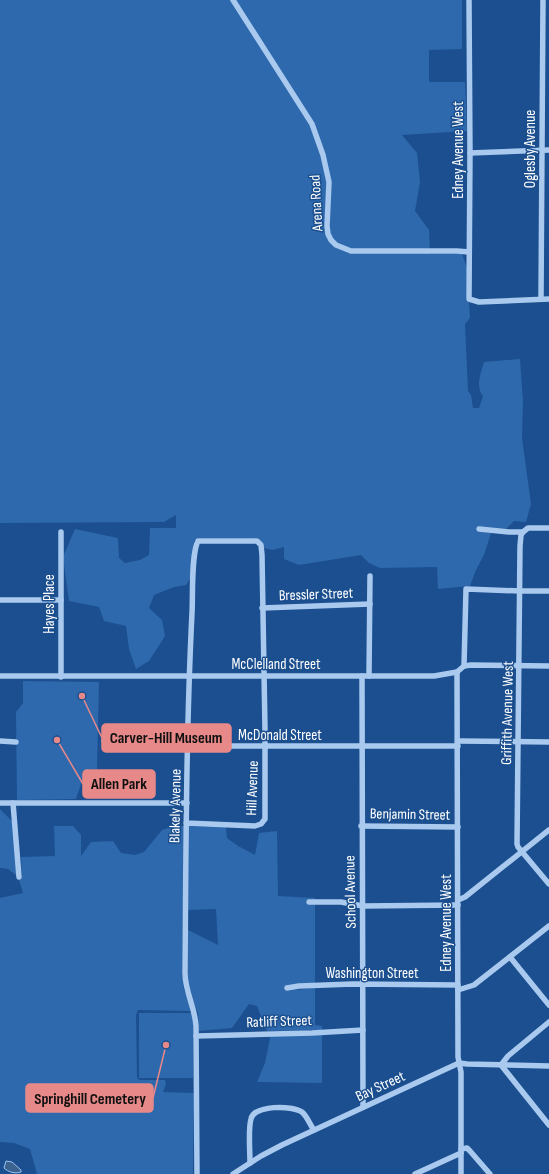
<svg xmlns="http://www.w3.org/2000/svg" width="549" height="1174" font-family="'Sofia Sans Condensed',sans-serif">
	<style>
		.green { fill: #2e69ad }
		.water { fill: #3c6290; stroke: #9cc4f0 }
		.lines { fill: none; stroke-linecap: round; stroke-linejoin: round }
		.minor { stroke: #a9c9ee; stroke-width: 5.5 }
		.labels { text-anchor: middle; stroke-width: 3; stroke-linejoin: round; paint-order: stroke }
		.street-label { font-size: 15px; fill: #fff; stroke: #1b4f8f }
		.leader { fill: none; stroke: #e88989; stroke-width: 1.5 }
		.callout-dot { fill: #e88989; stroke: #1b4f8f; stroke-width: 1.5 }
		.callout { fill: #e88989; stroke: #e88989; stroke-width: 1.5 }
		.callout-label { font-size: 16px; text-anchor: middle; font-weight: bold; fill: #111 }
	</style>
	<rect width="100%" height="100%" fill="#1b4f8f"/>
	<!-- green -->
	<g class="green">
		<path d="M0 0H462V49L429 50V82H465L467 131 402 135 417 153 420 182 415 211 429 230 430 254H462L467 268 466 300 469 302 470 318 465 324 468 391 471 395 473 408H479L483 396C475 386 481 373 484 362L520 359 523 402 522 438 531 504 526 522 514 521 506 529 477 527 476 531 491 533 484 555 476 570 470 586 438 589 437 567 380 568 369 563 361 555 299 565 284 559V547L273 550 264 548 263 544 258 538H198L194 541 191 577 186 585 174 587 154 595 149 608 162 620 165 636 149 661 136 669 129 649 126 626 104 621 99 607 69 601 63 557 75 529 118 538 119 558 125 563 140 560 149 555 150 528H176V515L164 522 0 523Z"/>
		<path d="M23 681 99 682 97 769H90L83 778 76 799 17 800 16 712 23 703Z"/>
		<path d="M0 809 13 822 17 876 8 869 0 868Z"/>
		<path d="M54 826H73L81 835V856L91 842 113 841 121 853 135 855 144 852 162 830 174 826H184L182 973 184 990 192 1011 138 1010 136 1015 137 1077 139 1080H165L166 1084 163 1092 194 1093 193 1174H37L30 1149 14 1143 0 1142V898L23 893 19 880 22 879 21 857 55 856Z"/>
		<path d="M189 826 226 827 227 838 238 846 255 855 259 833 277 831 278 896 315 898V900H306V904H315V983L284 986 285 991 315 988V1025L322 1026V1030L267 1031 257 1006 249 1004 232 1028 199 1031 198 1013 191 996 188 980V930L218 945 216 909 188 910Z"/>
		<rect x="139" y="1013" width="54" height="65"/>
		<path d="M322 1034V1083L257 1082 265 1063 270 1038 269 1036Z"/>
	</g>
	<!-- water -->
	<path class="water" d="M6 1161 12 1162 21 1170V1172C15 1174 8 1172 4 1168Z"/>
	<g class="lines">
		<!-- minor -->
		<g class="minor">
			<path d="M233 0 312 124 323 155 329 182 327 226 328 234 331 240 336 245 351 251H457L469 252"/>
			<path d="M469 0 470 153 469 299 479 302 549 299"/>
			<path d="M470 153 549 150"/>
			<path d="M541 299 543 0"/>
			<path d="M479 529 509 532H523L528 528H549"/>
			<path d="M523 532 521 535 520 546 517 844 518 847 549 884"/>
			<path d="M0 600H61"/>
			<path d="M262 608 370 604"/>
			<path d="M464 666 466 589 520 591H549"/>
			<path d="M457 672 458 1057 461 1072V1174"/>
			<path d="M0 676H434L457 672 464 666 471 665 549 666"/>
			<path d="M362 676 363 1107"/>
			<path d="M369 676 370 576"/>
			<path d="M61 677V532"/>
			<path d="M0 741 16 742"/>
			<path d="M104 741H156L187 746H458"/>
			<path d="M458 741 549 742"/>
			<path d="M0 803H187"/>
			<path d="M13 803 19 877"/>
			<path d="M186 823 255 826 261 824 265 819V730L262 555 261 545 257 541H198C191 554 193 596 192 613 186 733 186 853 185 973 185 992 195 1007 196 1026L197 1174"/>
			<path d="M361 826 458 827"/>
			<path d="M458 900 465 897 549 830"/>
			<path d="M309 902H341L363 906 458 905"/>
			<path d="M510 957 549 1005"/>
			<path d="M287 988 299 986 353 984 458 985"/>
			<path d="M458 990 474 985 549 926"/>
			<path d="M549 1022 508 1056 501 1065 549 1125"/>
			<path d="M196 1036 312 1033 363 1030"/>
			<path d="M461 1149 467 1148 470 1151 490 1174"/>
			<path d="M250 1163C250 1152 248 1128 251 1119 254 1105 292 1105 302 1112 307 1116 310 1125 314 1130"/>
			<path d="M233 1174 261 1156 282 1145 459 1063 467 1064 549 1066"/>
			<path d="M415 1174 461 1153"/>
		</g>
	</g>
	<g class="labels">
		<!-- street labels -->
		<g class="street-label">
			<text transform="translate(530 149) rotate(-90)" y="5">Oglesby Avenue</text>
			<text transform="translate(458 150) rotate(-90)" y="5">Edney Avenue West</text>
			<text transform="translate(316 203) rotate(-93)" y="5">Arena Road</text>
			<text transform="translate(316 594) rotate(-2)" y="5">Bressler Street</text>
			<text transform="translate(49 604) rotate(-90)" y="5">Hayes Place</text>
			<text x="276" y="669">McClelland Street</text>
			<text transform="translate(507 713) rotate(-89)" y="5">Griffith Avenue West</text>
			<text x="280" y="740">McDonald Street</text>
			<text transform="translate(252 788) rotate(-88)" y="5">Hill Avenue</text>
			<text transform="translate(175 806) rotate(-89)" y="5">Blakely Avenue</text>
			<text transform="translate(410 814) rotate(1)" y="5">Benjamin Street</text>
			<text transform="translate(350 892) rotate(-91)" y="5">School Avenue</text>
			<text transform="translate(446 923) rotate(-90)" y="5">Edney Avenue West</text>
			<text x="372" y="978">Washington Street</text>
			<text transform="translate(279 1021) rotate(-2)" y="5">Ratliff Street</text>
			<text transform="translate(380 1086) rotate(-25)" y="5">Bay Street</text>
		</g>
	</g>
	<!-- callouts -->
	<path class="leader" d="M82 696L102 738M57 740L83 784M166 1045L153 1098"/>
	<g class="callout-dot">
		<circle cx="82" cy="696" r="4"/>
		<circle cx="57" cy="740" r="4"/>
		<circle cx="166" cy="1045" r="4"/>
	</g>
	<g class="callout">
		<rect x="102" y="724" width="129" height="28" rx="4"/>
		<rect x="83" y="770" width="72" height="28" rx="4"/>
		<rect x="26" y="1084" width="127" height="28" rx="4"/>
	</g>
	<g class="callout-label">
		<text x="166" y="743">Carver-Hill Museum</text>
		<text x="119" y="789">Allen Park</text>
		<text x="90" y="1104">Springhill Cemetery</text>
	</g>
</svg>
